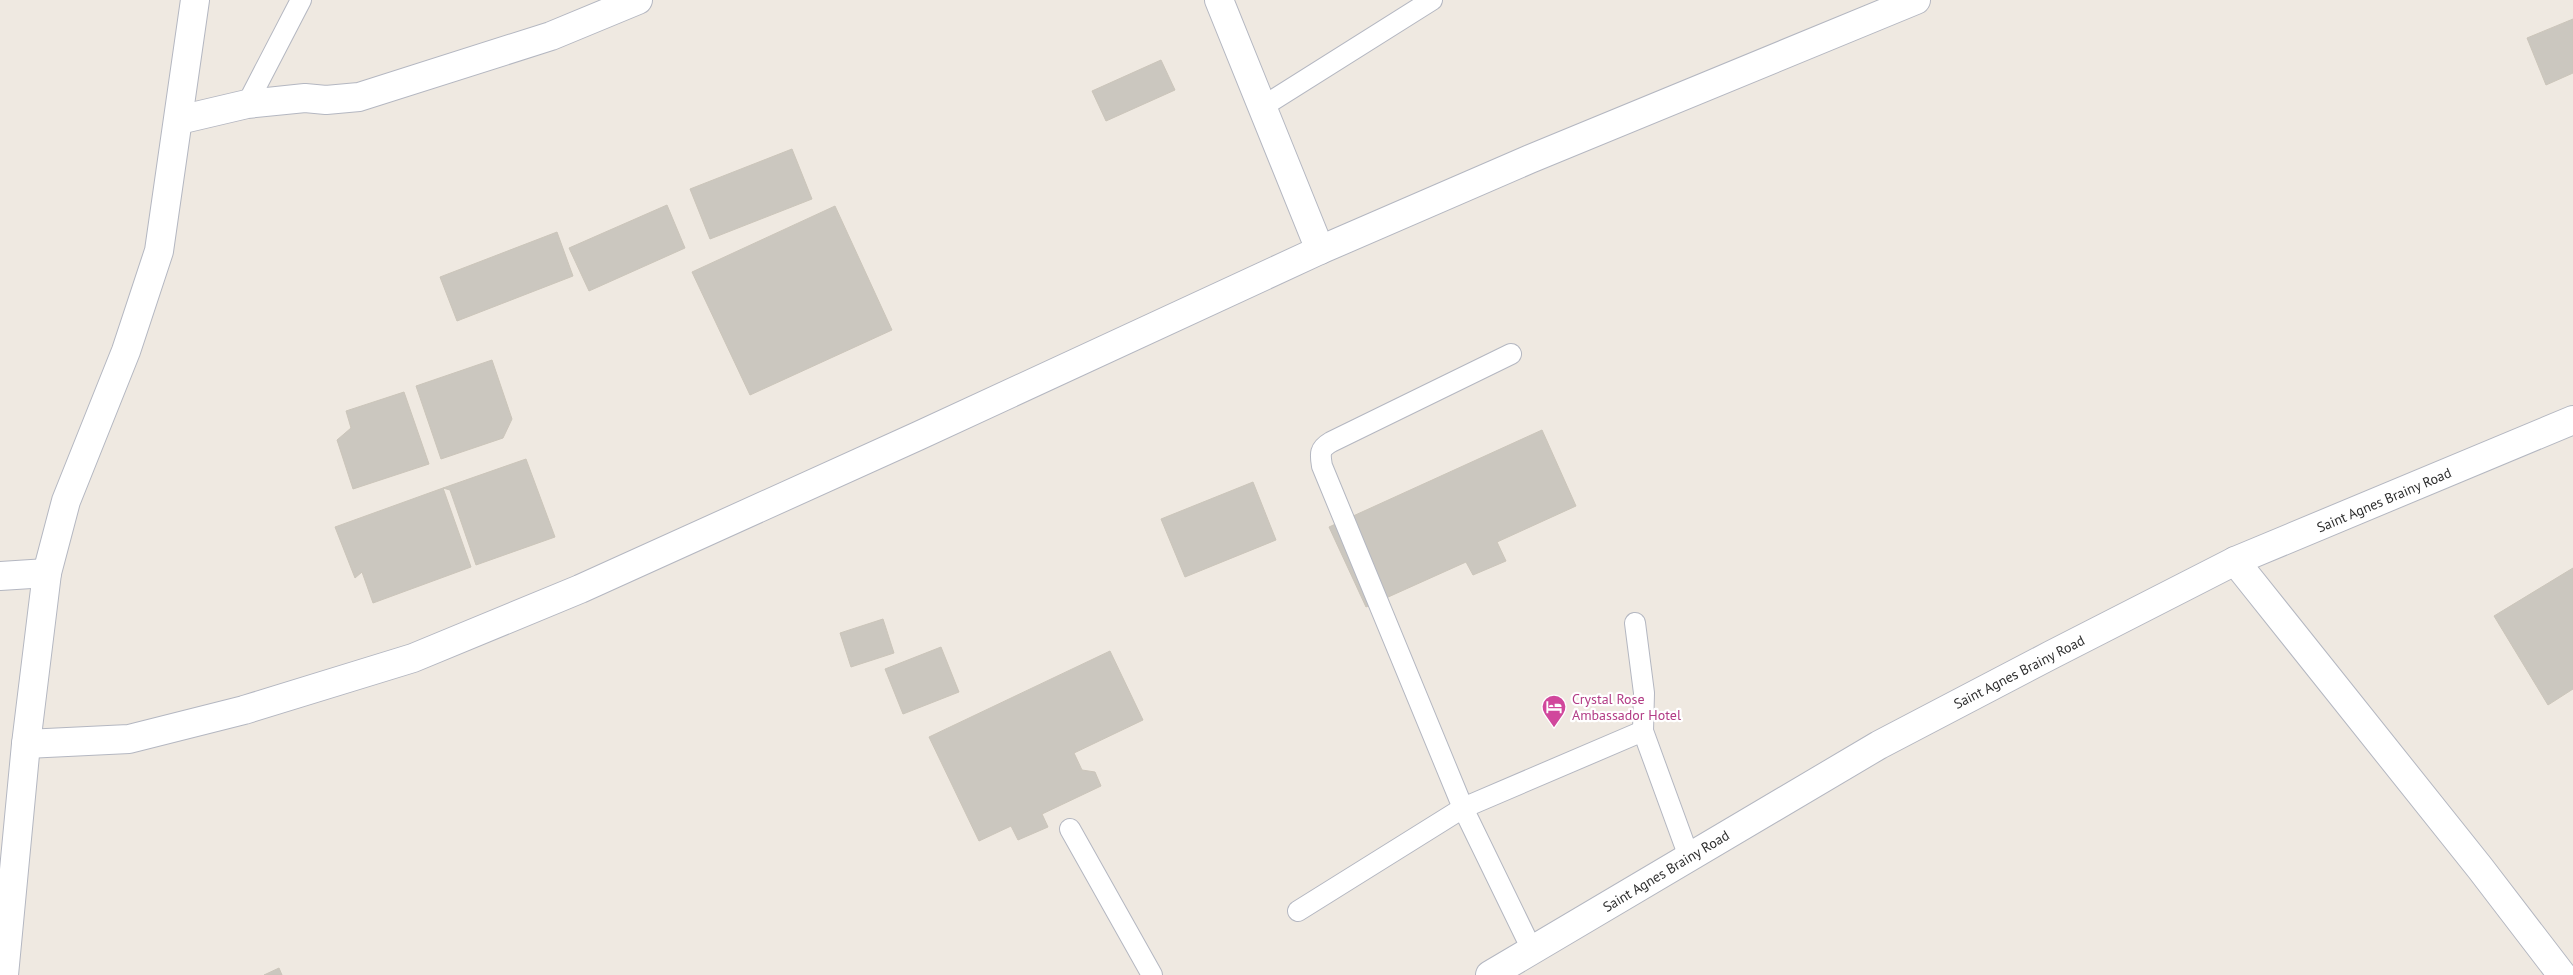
<svg xmlns="http://www.w3.org/2000/svg" width="2573" height="975" font-family="'PT Sans',sans-serif">
	<style>
		.building { fill: #cbc7bf; stroke: #cbc5ba }
		.lines { fill: none; stroke-linecap: round; stroke-linejoin: round }
		.service-casing { stroke: #b4b7c1; stroke-width: 22 }
		.minor-casing { stroke: #b4b7c1; stroke-width: 30 }
		.secondary-casing { stroke: #b4b7c1; stroke-width: 30 }
		.service { stroke: #fff; stroke-width: 20 }
		.minor { stroke: #fff; stroke-width: 28 }
		.secondary { stroke: #fff; stroke-width: 28 }
		.labels { text-anchor: middle; stroke-width: 4.5; stroke-linejoin: round; paint-order: stroke }
		.street-label { font-size: 14px; fill: #2e2e2e; stroke: #fff }
		.hotel-label { font-size: 14px; fill: #b23c85; stroke: #fff; text-anchor: start }
	</style>
	<rect width="100%" height="100%" fill="#efe9e1"/>
	<!-- building -->
	<g class="building">
		<path d="M2573 19V73L2546 85 2527 38Z"/>
		<path d="M1161 60 1175 90 1106 121 1092 91Z"/>
		<path d="M792 149 812 199 710 239 690 189Z"/>
		<path d="M667 205 685 248 589 291 569 248Z"/>
		<path d="M835 206 892 330 750 395 692 272Z"/>
		<path d="M557 232 573 276 457 321 440 277Z"/>
		<path d="M492 360 512 419 503 438 441 459 416 386Z"/>
		<path d="M404 392 429 464 353 489 337 440 351 428 346 411Z"/>
		<path d="M1542 430 1576 506 1497 542 1506 561 1473 575 1466 562 1366 607 1329 527Z"/>
		<path d="M526 459 555 537 476 565 450 490 443 488Z"/>
		<path d="M1253 482 1276 540 1185 577 1161 519Z"/>
		<path d="M443 488 471 567 373 603 362 572 355 578 335 527Z"/>
		<path d="M2573 568V689L2548 705 2494 616Z"/>
		<path d="M883 619 894 653 851 667 840 633Z"/>
		<path d="M941 647 959 692 903 714 885 669Z"/>
		<path d="M1110 651 1143 720 1074 753 1082 770 1095 772 1101 786 1042 814 1048 827 1018 840 1011 826 979 841 929 737Z"/>
		<path d="M279 968 282 975H264Z"/>
	</g>
	<g class="lines">
		<defs>
			<g id="service">
				<path d="M247 104 301 0"/>
				<path d="M1262 107 1432 0"/>
				<path d="M1511 354 1331 442C1319 449 1320 454 1322 466L1463 808 1532 950"/>
				<path d="M1635 623 1644 693 1643 731 1689 857"/>
				<path d="M1070 829 1152 975"/>
				<path d="M1298 911 1463 808 1643 731"/>
			</g>
			<g id="minor">
				<path d="M1219 0 1320 250"/>
				<path d="M179 120 247 104 305 98 326 100 359 97 551 36 638 0"/>
				<path d="M2235 561 2480 868 2562 975"/>
				<path d="M0 576 47 573"/>
				<path d="M26 744 129 739 244 710 413 658 580 589 918 436 1320 250 1530 159 1916 0"/>
				<path d="M1490 975 1879 745 2051 655 2235 561 2573 420"/>
			</g>
			<path id="secondary" d="M4 975 26 744 47 573 66 501 126 351 159 251 195 0"/>
		</defs>
		<!-- service casing -->
		<use href="#service" class="service-casing"/>
		<!-- minor casing -->
		<use href="#minor" class="minor-casing"/>
		<!-- secondary casing -->
		<use href="#secondary" class="secondary-casing"/>
		<!-- service -->
		<use href="#service" class="service"/>
		<!-- minor -->
		<use href="#minor" class="minor"/>
		<!-- secondary -->
		<use href="#secondary" class="secondary"/>
	</g>
	<!-- icons -->
	<defs>
		<symbol id="hotel-pin" viewBox="-11 -11 22 30"><path d="M0 17L-7.5 6A9.5 9.5 0 1 1 7.5 6Z" fill="#d1479c" stroke="#fff"/><path d="M-6-4.5h1.5V1H6V5H4.5V3h-9V5H-6ZM-4 0a1.8 1.8 0 1 1 3.6 0ZM.5 0V-2.5h3Q6-2.5 6 0Z" fill="#fff"/></symbol>
	</defs>
	<g fill-rule="evenodd">
		<use href="#hotel-pin" x="1540" y="693" width="28" height="38"/>
	</g>
	<g class="labels">
		<!-- street labels -->
		<g class="street-label">
			<text transform="translate(2384 500) rotate(-23)" y="5">Saint Agnes Brainy Road</text>
			<text transform="translate(2019 672) rotate(-27)" y="5">Saint Agnes Brainy Road</text>
			<text transform="translate(1666 871) rotate(-31)" y="5">Saint Agnes Brainy Road</text>
		</g>
		<!-- hotel labels -->
		<g class="hotel-label">
			<text x="1572" y="704">Crystal Rose<tspan x="1572" dy="16">Ambassador Hotel</tspan></text>
		</g>
	</g>
</svg>
